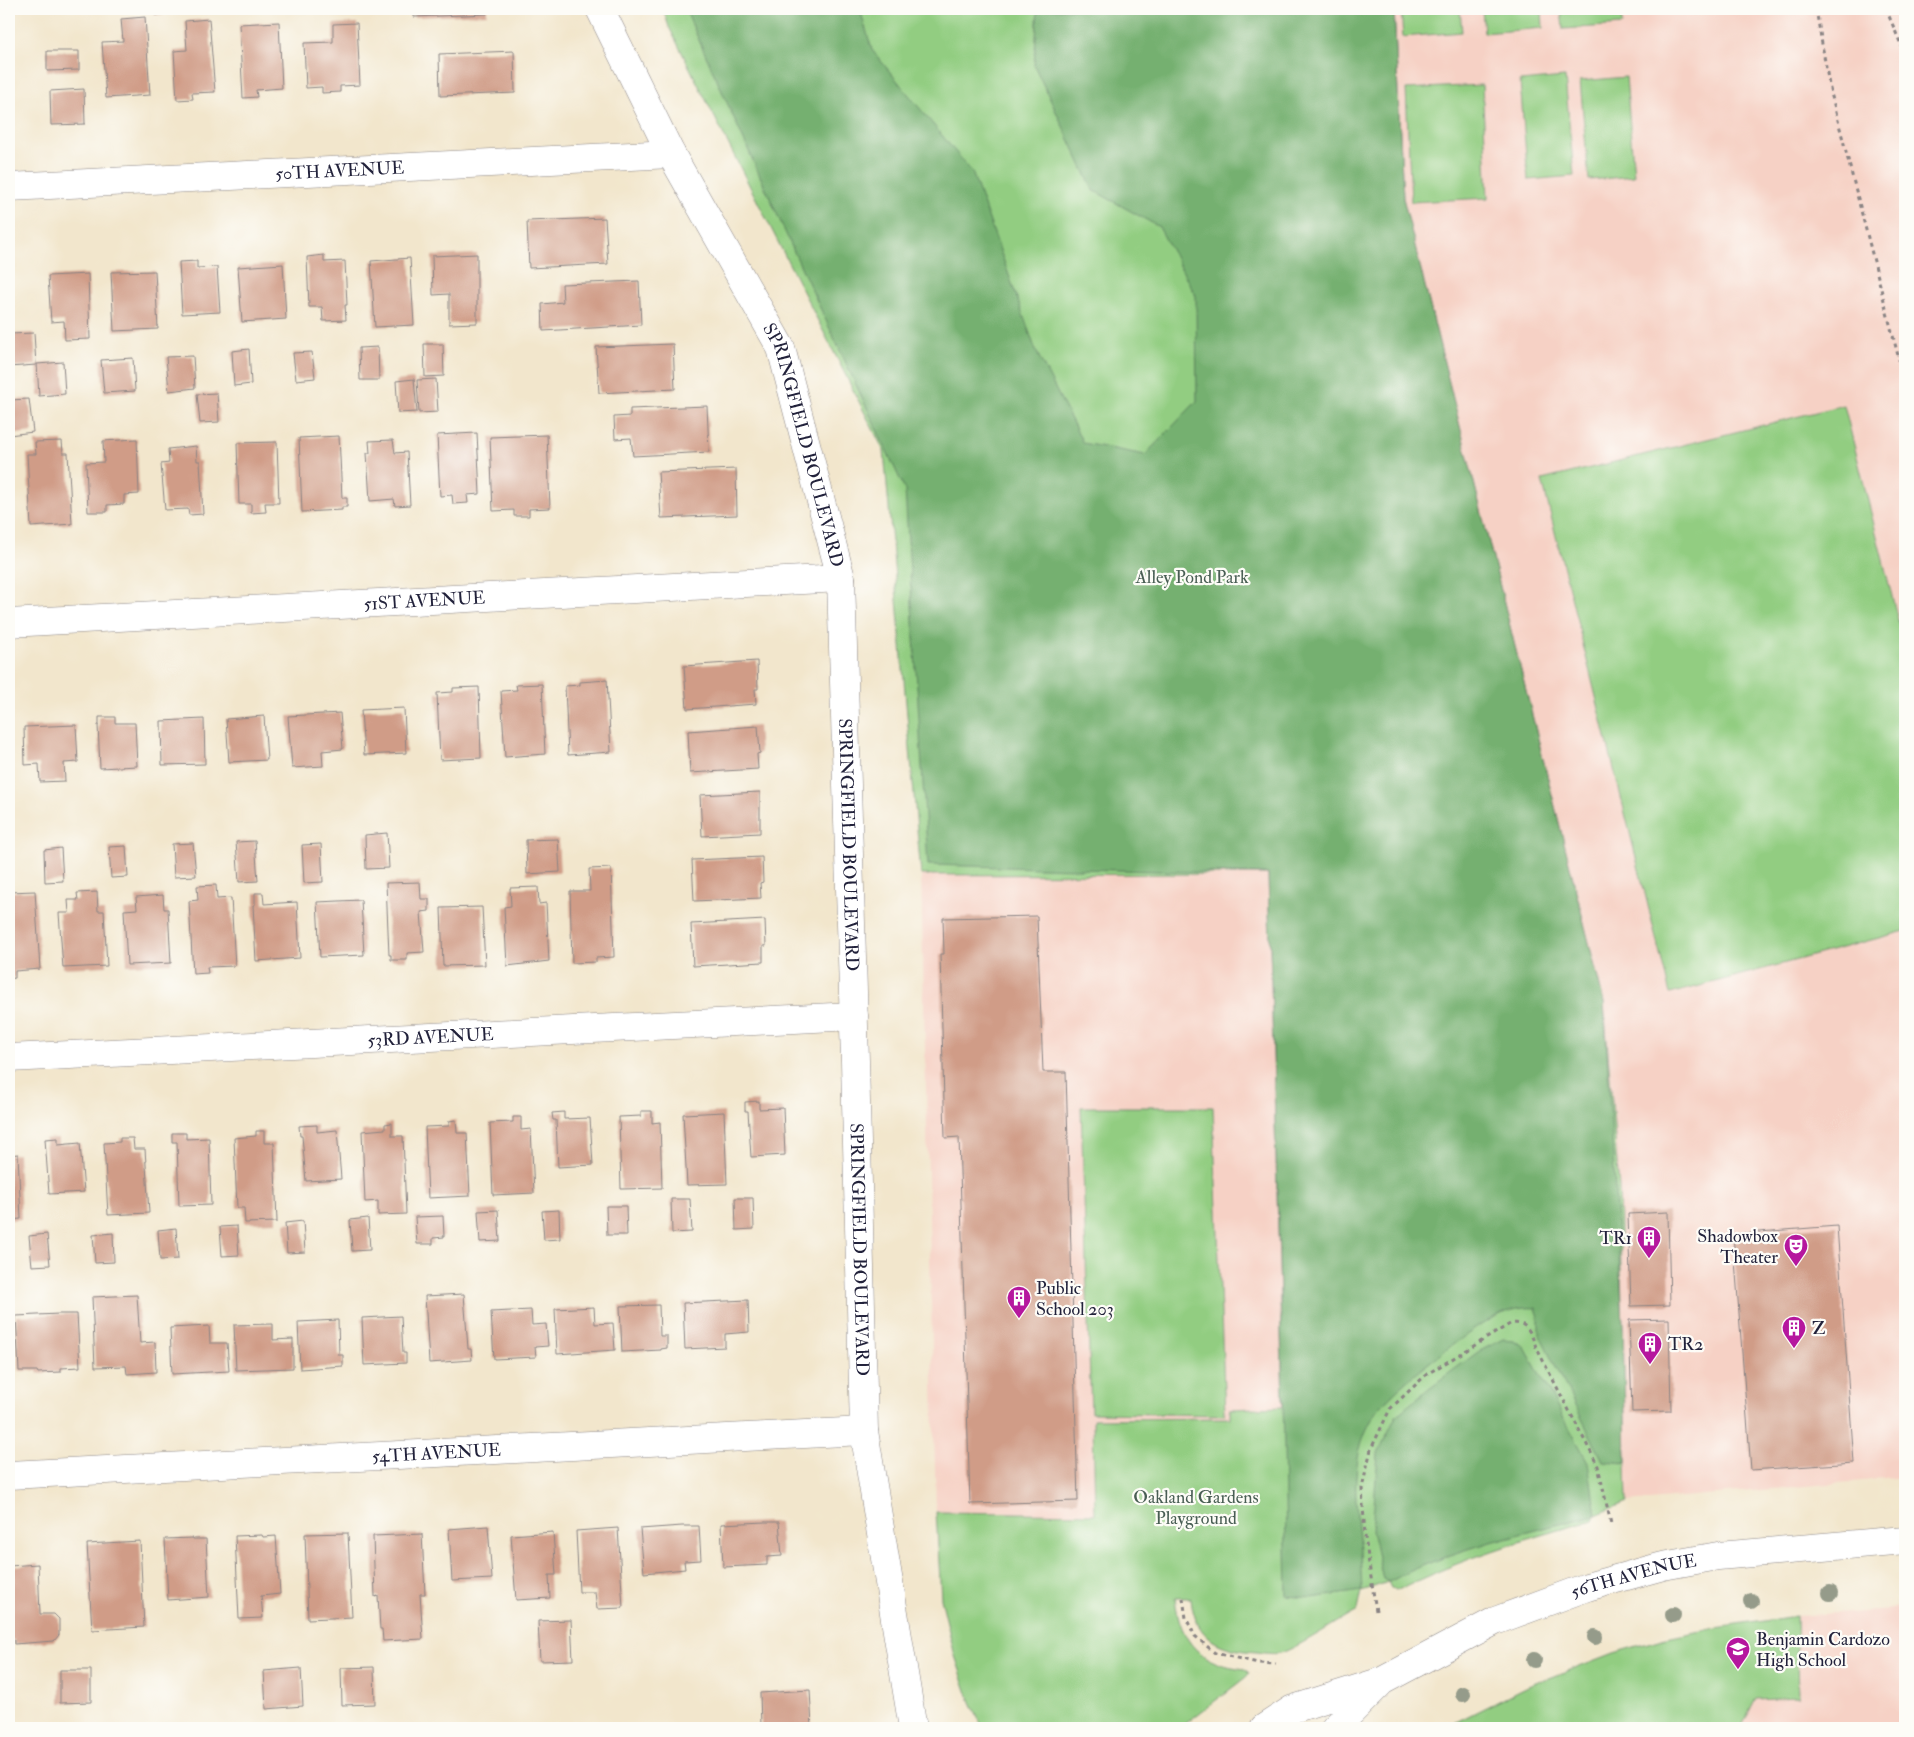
<svg xmlns="http://www.w3.org/2000/svg" width="1914" height="1737" font-family="'IM FELL Double Pica',serif">
	<style>
		.built { fill: #f6d1c5 }
		.green { fill: #92cd81; stroke: #5a785e }
		.forest { fill: #75b06f; stroke: #4c6955 }
		.building { fill: #d09c87 }
		.lines { fill: none; stroke-linecap: round; stroke-linejoin: round }
		.street-casing { stroke: #8a8484; stroke-width: 29 }
		.secondary-casing { stroke: #8a8484; stroke-width: 29 }
		.path { stroke: #8a8484; stroke-width: 3; stroke-dasharray: 4 4; stroke-linecap: butt }
		.street { stroke: #fff; stroke-width: 28 }
		.secondary { stroke: #fff; stroke-width: 28 }
		.tree { fill: #959b8a }
		.labels { text-anchor: middle; stroke-width: 4.5; stroke-linejoin: round; paint-order: stroke }
		.street-label { font-size: 18px; fill: #22223b; stroke: #fdfcf7 }
		.park-label { font-size: 18px; fill: #495e54; stroke: #fdfcf7 }
		.poi-label { font-size: 18px; fill: #22223b; stroke: #fdfcf7; text-anchor: start }
	</style>
	<rect width="100%" height="100%" fill="#fdfcf7"/>
	<filter id="ink" filterUnits="userSpaceOnUse"><feTurbulence type="fractalNoise" baseFrequency=".02" numOctaves="2"/><feDisplacementMap in="SourceGraphic" scale="10" xChannelSelector="R" yChannelSelector="G"/><feConvolveMatrix kernelMatrix="1 2 1 2 8 2 1 2 1" color-interpolation-filters="sRGB"/></filter>
	<filter id="wash" filterUnits="userSpaceOnUse"><feTurbulence type="fractalNoise" baseFrequency=".0096" numOctaves="4" result="noise"/><feDisplacementMap in="SourceGraphic" scale="20" xChannelSelector="R" yChannelSelector="G"/><feGaussianBlur stdDeviation="1.12" result="paint"/><feColorMatrix in="noise" values="0 0 0 0 0 0 0 0 0 0 0 0 0 0 0 0 0 1.4 0 .05"/><feComposite in="paint" operator="in"/></filter>
	<g filter="url(#wash)">
		<rect width="100%" height="100%" fill="#f2e6cc"/>
		<!-- built -->
		<g class="built">
			<path d="M1394 9H1905V1477L1627 1502 1619 1188 1604 1003 1403 198Z"/>
			<path d="M1268 874 1283 1407 1231 1409 1230 1418 1093 1419 1096 1514 936 1512 921 875Z"/>
			<path d="M1905 1608V1728H1444L1528 1686 1613 1653 1662 1639 1710 1629 1796 1616Z"/>
		</g>
		<!-- green -->
		<g class="green">
			<path d="M663 9H1394L1403 198 1604 1003 1619 1188 1627 1502 1596 1515 1594 1520C1527 1539 1459 1559 1396 1591L1391 1588 1388 1582 1362 1591 1358 1610C1334 1623 1309 1641 1284 1652 1277 1655 1265 1653 1257 1652 1219 1650 1195 1639 1191 1598H1175C1180 1643 1201 1665 1246 1669L1250 1674 1180 1728H983L971 1702 955 1656 941 1598 936 1512 1095 1514 1093 1419 1230 1418V1409L1283 1407 1268 874 921 875 884 451 669 27Z"/>
			<path d="M1401 9H1460L1462 32 1403 37Z"/>
			<path d="M1482 9H1542L1543 28 1484 33Z"/>
			<path d="M1561 9H1621L1622 25 1563 29Z"/>
			<path d="M1565 77 1574 176 1528 180 1520 81Z"/>
			<path d="M1626 77 1634 176 1589 180 1580 81Z"/>
			<path d="M1482 85 1488 198 1411 202 1406 89Z"/>
			<path d="M1844 405 1905 648V931L1670 994 1542 480Z"/>
			<path d="M1081 1107H1213L1225 1415 1091 1413Z"/>
			<path d="M1796 1616 1798 1697 1756 1699 1741 1728H1444L1528 1686 1613 1653 1662 1639 1710 1629Z"/>
		</g>
		<!-- forest -->
		<g class="forest">
			<path d="M685 9H860L872 50 972 172 1036 351 1083 443 1145 455 1197 401 1196 296 1159 227 1093 190 1034 65 1038 9H1394L1403 198 1604 1003 1623 1323 1626 1463 1603 1461 1539 1333V1317L1536 1308C1504 1305 1478 1327 1454 1344 1432 1360 1395 1388 1379 1409 1347 1450 1356 1502 1360 1549 1361 1563 1361 1577 1362 1591L1312 1598 1287 1596 1283 1395 1268 874 928 865 905 490 795 254Z"/>
			<path d="M1503 1339 1513 1340 1524 1346 1588 1462 1596 1515C1527 1533 1451 1548 1389 1582L1383 1579 1372 1531 1378 1453 1396 1416 1429 1388 1478 1352Z"/>
		</g>
		<g id="blocks">
			<!-- building -->
			<g class="building">
				<path d="M154 9H174V13L155 15Z"/>
				<path d="M414 9H487V14L414 17Z"/>
				<path d="M145 17 150 95 106 98 102 42 123 41 121 19Z"/>
				<path d="M209 19 215 92 192 93 193 99 177 100 174 51 187 50 185 21Z"/>
				<path d="M279 22 282 88 256 90 257 97 243 98 239 24Z"/>
				<path d="M357 23 360 85 340 86V92L322 93V87L306 88 304 43 333 42V24Z"/>
				<path d="M47 51H79V70L47 71Z"/>
				<path d="M514 51 515 93 440 96 439 54Z"/>
				<path d="M84 89 85 124 51 125 50 91Z"/>
				<path d="M605 218 608 264 529 268 527 221Z"/>
				<path d="M477 254V323L449 324V294L433 295 432 256Z"/>
				<path d="M324 255V262L345 261 347 305H345L346 320 323 321 322 307H309L307 257Z"/>
				<path d="M410 258 414 325 375 327 371 261Z"/>
				<path d="M197 261V268L217 267 220 312 182 314 179 262Z"/>
				<path d="M283 264 286 319 242 322 238 267Z"/>
				<path d="M155 271 158 329 114 331 111 272Z"/>
				<path d="M88 274 90 339 65 340 64 321 51 322 48 276Z"/>
				<path d="M639 281 641 325 543 331 542 304 563 302 562 284Z"/>
				<path d="M34 333 36 365 9 367V334Z"/>
				<path d="M424 344H443L444 376 425 377Z"/>
				<path d="M673 344 675 389 599 393 596 347Z"/>
				<path d="M378 347 379 380H360L359 348Z"/>
				<path d="M249 349 251 384 234 386 232 351Z"/>
				<path d="M312 352 315 378 296 380 293 353Z"/>
				<path d="M193 356 195 388 169 391 166 357Z"/>
				<path d="M133 358 135 391 104 393 101 360Z"/>
				<path d="M63 362 65 394 39 396 37 364Z"/>
				<path d="M414 379 417 412 398 413 396 381Z"/>
				<path d="M436 379 438 412 419 413 417 380Z"/>
				<path d="M217 393 219 422 200 423 197 394Z"/>
				<path d="M29 399 33 432 9 435V400Z"/>
				<path d="M707 406 709 452 633 456 631 438 615 439 614 417 630 416V409Z"/>
				<path d="M477 433 480 494 467 495 468 503 453 504 452 495 440 496 437 435Z"/>
				<path d="M547 435 550 508 529 509V516H514V510L493 511 490 437Z"/>
				<path d="M339 436 342 498H347V507H342V510L302 512 299 438Z"/>
				<path d="M137 439 139 494 124 495V504L107 505V512H88L86 463 104 462 103 441Z"/>
				<path d="M393 440 395 453 407 452 410 505 395 506 394 499 370 501 367 453H370L369 441Z"/>
				<path d="M62 441 63 453H68L72 524 31 527 27 454H36L35 442Z"/>
				<path d="M277 442 279 503H265L266 512 251 513V504H239L237 443Z"/>
				<path d="M196 446 197 461H200L203 514 189 515 188 509 165 510 161 464 169 463 168 449Z"/>
				<path d="M736 469 737 515 661 518 658 472Z"/>
				<rect x="9" y="502" width="3" height="34"/>
				<path d="M757 661 758 689H755L756 704 687 709 684 666Z"/>
				<path d="M607 680 611 752 568 755 565 686 580 685V682Z"/>
				<path d="M542 684 545 754 505 757 501 691 517 690 516 685Z"/>
				<path d="M479 687 481 758 440 760 437 693 453 692V688Z"/>
				<path d="M404 708 406 753 364 755 361 710Z"/>
				<path d="M340 713 343 749 322 751 323 766 292 768 288 716Z"/>
				<path d="M264 716 267 760 229 762 226 719Z"/>
				<path d="M99 717H115V723H135L137 766 100 768 98 725H99Z"/>
				<path d="M204 719 205 764 162 765 161 721Z"/>
				<path d="M76 725 78 762 64 763 65 781 40 782 39 764 25 765 24 727Z"/>
				<path d="M758 726 760 753 757 754 758 769 690 773 688 731Z"/>
				<path d="M760 792V833L702 836 700 795Z"/>
				<path d="M387 833 389 868 366 869 365 835Z"/>
				<path d="M558 839 560 872 527 874 526 840Z"/>
				<path d="M255 841 258 881 239 882 236 842Z"/>
				<path d="M193 843 196 876 174 877 172 844Z"/>
				<path d="M321 844 323 882 304 883 302 845Z"/>
				<path d="M126 846 128 877 111 878 109 847Z"/>
				<path d="M61 848 63 881 45 882 44 850Z"/>
				<path d="M762 857 763 882 760 883 761 898 694 901 692 860Z"/>
				<path d="M611 868 614 957 596 958V962L572 963 570 891H590L589 869Z"/>
				<path d="M420 882 421 899H429V911L421 912 424 952 407 953V960H391V955H389L386 883Z"/>
				<path d="M216 885 217 899 231 898 235 966 207 967 208 973 193 974 189 901 198 900 197 886Z"/>
				<path d="M538 887 539 904 546 903 549 961 507 966 504 907 511 906 510 888Z"/>
				<path d="M35 891 40 969 15 971V978L9 979V892Z"/>
				<path d="M97 892 98 911H104L107 966 63 968 59 913H69L68 900H78L77 893Z"/>
				<path d="M255 893H263L264 904 297 902 300 958 256 961 253 905H255Z"/>
				<path d="M163 895 164 909H168L171 963 127 965 124 910 137 909 136 897Z"/>
				<path d="M361 900 364 955 320 957 317 902Z"/>
				<path d="M482 907 485 965 443 966 441 908Z"/>
				<path d="M1037 916 1043 1072H1066L1078 1501 970 1504 959 1137 945 1138 940 954H944L943 918Z"/>
				<path d="M765 920 766 946H763V962L693 966 691 924Z"/>
				<path d="M759 1101V1109L783 1108 785 1155 751 1157 748 1111H745V1102Z"/>
				<path d="M641 1111H652V1123L660 1122 662 1188 621 1189 619 1117 641 1116Z"/>
				<path d="M564 1112V1119L590 1118 593 1165 558 1167 556 1120H553L552 1113Z"/>
				<path d="M724 1112 727 1184 687 1185 683 1114Z"/>
				<path d="M513 1117H521V1130L531 1129 534 1193 493 1195 490 1123 513 1122Z"/>
				<path d="M456 1120 457 1133H467L470 1196 428 1198 425 1127 449 1126V1121Z"/>
				<path d="M392 1123V1136H403L406 1214 378 1215V1201L365 1202 362 1131 385 1129V1124Z"/>
				<path d="M317 1125V1132L337 1130 341 1179 306 1181 302 1136H300L299 1126Z"/>
				<path d="M256 1131H264V1143H274L277 1222 245 1223 244 1208H237L234 1138 256 1136Z"/>
				<path d="M172 1133H186V1139L209 1138 211 1205 179 1206 177 1142H172Z"/>
				<path d="M58 1138V1145L80 1143 84 1192 49 1194 45 1139Z"/>
				<path d="M120 1138H133L134 1149H145L149 1213 108 1215 104 1143 120 1142Z"/>
				<path d="M18 1154 21 1219 9 1220V1155Z"/>
				<path d="M735 1198H753L754 1229 736 1230Z"/>
				<path d="M671 1199H690L692 1232 672 1233Z"/>
				<path d="M606 1206H626L627 1235H607Z"/>
				<path d="M498 1210 500 1241 480 1242 478 1211Z"/>
				<path d="M559 1210 560 1239 544 1240 542 1211Z"/>
				<path d="M1668 1212 1670 1305 1631 1306 1628 1214Z"/>
				<path d="M443 1216 444 1237 433 1238V1244H417L415 1217Z"/>
				<path d="M368 1218 370 1250 352 1251 350 1220Z"/>
				<path d="M303 1221 305 1252 287 1253 285 1223Z"/>
				<path d="M237 1226 239 1255 222 1256 220 1227Z"/>
				<path d="M1837 1226 1854 1463 1751 1470 1733 1234Z"/>
				<path d="M176 1228 178 1259 160 1260 158 1230Z"/>
				<path d="M113 1233 114 1262 95 1263 93 1235Z"/>
				<path d="M47 1234 50 1265 32 1266 29 1236Z"/>
				<path d="M464 1294 468 1349H471L472 1360 429 1363 425 1296Z"/>
				<path d="M137 1295 140 1343 155 1342 156 1372 127 1374 126 1366 95 1367 92 1297Z"/>
				<path d="M748 1300 749 1332 725 1334V1347L685 1349 683 1303Z"/>
				<path d="M659 1305 660 1336H667V1348L661 1349V1350L622 1352 620 1306Z"/>
				<path d="M594 1307 595 1324 613 1323 615 1350 557 1354 555 1309Z"/>
				<path d="M531 1310 532 1325 546 1324 548 1346 535 1347 536 1357 494 1359 491 1312Z"/>
				<path d="M59 1314H77L80 1367 61 1368V1372L38 1373 37 1371H19L16 1316Z"/>
				<path d="M401 1316 403 1353H406V1363L364 1365 362 1318Z"/>
				<path d="M1669 1319 1671 1411 1632 1412 1629 1320Z"/>
				<path d="M338 1320 339 1355H343V1366L300 1369 298 1322Z"/>
				<path d="M273 1324V1340L293 1339V1368L236 1370 234 1325Z"/>
				<path d="M209 1326 210 1343H227L229 1371 172 1374 170 1328Z"/>
				<path d="M765 1522H779L782 1556 767 1557V1565L723 1567 721 1524Z"/>
				<path d="M488 1526 492 1579 452 1581 449 1529Z"/>
				<path d="M682 1526H699L701 1560 684 1561 685 1569 644 1573 640 1529Z"/>
				<path d="M618 1528 623 1608 597 1609 595 1592H579L576 1531Z"/>
				<path d="M553 1532 556 1575H549L550 1598 516 1600 511 1535Z"/>
				<path d="M348 1533 352 1617 308 1619 305 1534Z"/>
				<path d="M422 1534 425 1594H420L423 1639 383 1641 382 1629H380L378 1596 375 1597 373 1536Z"/>
				<path d="M262 1535 263 1537 276 1536 280 1594 261 1596 263 1618 239 1619 235 1536Z"/>
				<path d="M193 1538V1539H206L209 1597 168 1600 165 1539Z"/>
				<path d="M140 1541 144 1627 92 1630 87 1544Z"/>
				<path d="M38 1564 40 1614H54L59 1619V1635L54 1641 14 1644V1640H9V1566Z"/>
				<path d="M571 1620 573 1660 540 1661 538 1621Z"/>
				<path d="M374 1667 375 1704 342 1705 341 1668Z"/>
				<path d="M301 1668 303 1706 266 1709 264 1671Z"/>
				<path d="M60 1670H91V1702L60 1703Z"/>
				<path d="M810 1690 812 1728H759V1726H761L760 1693Z"/>
			</g>
		</g>
	</g>
	<g filter="url(#ink)">
		<use href="#blocks" fill-opacity="0" stroke="#8a8484" stroke-width="1"/>
		<g class="lines">
			<defs>
				<g id="street">
					<path id="s1" d="M9 187 671 154"/>
					<path id="s2" d="M9 623 841 578"/>
					<path id="s3" d="M9 1058 854 1016"/>
					<path id="s4" d="M9 1475 864 1431"/>
				</g>
				<g id="secondary">
					<path id="s5" d="M600 9 671 154 781 348 841 578 855 1061 864 1431 913 1728"/>
					<path id="s6" d="M1264 1728 1293 1709 1382 1681 1495 1621 1587 1587 1663 1566 1718 1556 1905 1540"/>
					<path d="M1335 1728 1379 1684"/>
				</g>
			</defs>
			<!-- street casing -->
			<use href="#street" class="street-casing"/>
			<!-- secondary casing -->
			<use href="#secondary" class="secondary-casing"/>
			<!-- path -->
			<g class="path">
				<path d="M1816 9 1829 85 1905 383"/>
				<path d="M1886 9 1905 54"/>
				<path d="M1183 1598 1186 1618 1195 1636 1215 1653 1258 1663 1276 1664"/>
				<path d="M1376 1611 1365 1537 1362 1488 1371 1449 1390 1409 1427 1374 1510 1324C1527 1320 1531 1333 1536 1347L1598 1466 1611 1524"/>
			</g>
			<!-- street -->
			<use href="#street" class="street"/>
			<!-- secondary -->
			<use href="#secondary" class="secondary"/>
		</g>
		<!-- trees -->
		<g class="tree">
			<circle cx="1830" cy="1593" r="8"/>
			<circle cx="1751" cy="1601" r="8"/>
			<circle cx="1673" cy="1615" r="8"/>
			<circle cx="1595" cy="1637" r="8"/>
			<circle cx="1534" cy="1660" r="8"/>
			<circle cx="1463" cy="1694" r="8"/>
		</g>
	</g>
	<!-- icons -->
	<defs>
		<symbol id="building-pin" viewBox="-11 -11 22 30"><path d="M0 17L-7.5 6A9.5 9.5 0 1 1 7.5 6Z" fill="#b5179e" stroke="#fdfcf7"/><path d="M-4-6H4V6H1V3H-1V6H-4ZM-2.5-4.3h1.7v1.8h-1.7ZM.8-4.3h1.7v1.8H.8ZM-2.5-1h1.7V.8h-1.7ZM.8-1h1.7V.8H.8Z" fill="#fff"/></symbol>
		<symbol id="theatre-pin" viewBox="-11 -11 22 30"><path d="M0 17L-7.5 6A9.5 9.5 0 1 1 7.5 6Z" fill="#b5179e" stroke="#fdfcf7"/><path d="M-5-5.5Q0-4 5-5.5V0Q5 5 0 6Q-5 5-5 0ZM-3.3-2.5H-1v1.5H-3.3ZM1-2.5H3.3v1.5H1ZM-2.8 1Q0 5.5 2.8 1Z" fill="#fff"/></symbol>
		<symbol id="school-pin" viewBox="-11 -11 22 30"><path d="M0 17L-7.5 6A9.5 9.5 0 1 1 7.5 6Z" fill="#b5179e" stroke="#fdfcf7"/><path d="M0-5L7-2L0 1L-7-2ZM-4 1L0 2.5L4 1V4Q0 6-4 4Z" fill="#fff"/></symbol>
	</defs>
	<g fill-rule="evenodd">
		<use href="#building-pin" x="1635" y="1224" width="28" height="38"/>
		<use href="#theatre-pin" x="1782" y="1232" width="28" height="38"/>
		<use href="#building-pin" x="1005" y="1284" width="28" height="38"/>
		<use href="#building-pin" x="1780" y="1314" width="28" height="38"/>
		<use href="#building-pin" x="1636" y="1330" width="28" height="38"/>
		<use href="#school-pin" x="1724" y="1635" width="28" height="38"/>
	</g>
	<g class="labels">
		<!-- street labels -->
		<g class="street-label">
			<text dy="6" stroke="none"><textPath href="#s1" startOffset="331">50TH AVENUE</textPath></text>
			<text dy="6" stroke="none"><textPath href="#s5" startOffset="484">SPRINGFIELD BOULEVARD</textPath></text>
			<text dy="6" stroke="none"><textPath href="#s2" startOffset="416">51ST AVENUE</textPath></text>
			<text dy="6" stroke="none"><textPath href="#s5" startOffset="889">SPRINGFIELD BOULEVARD</textPath></text>
			<text dy="6" stroke="none"><textPath href="#s3" startOffset="422">53RD AVENUE</textPath></text>
			<text dy="6" stroke="none"><textPath href="#s5" startOffset="1294">SPRINGFIELD BOULEVARD</textPath></text>
			<text dy="6" stroke="none"><textPath href="#s4" startOffset="428">54TH AVENUE</textPath></text>
			<text dy="6" stroke="none"><textPath href="#s6" startOffset="402">56TH AVENUE</textPath></text>
		</g>
		<!-- park labels -->
		<g class="park-label">
			<text x="1192" y="583">Alley Pond Park</text>
			<text x="1196" y="1503">Oakland Gardens<tspan x="1196" dy="21">Playground</tspan></text>
		</g>
		<!-- poi labels -->
		<g class="poi-label">
			<text x="1778" y="1242" text-anchor="end">Shadowbox<tspan x="1778" dy="21">Theater</tspan></text>
			<text x="1632" y="1244" text-anchor="end">TR1</text>
			<text x="1036" y="1294">Public<tspan x="1036" dy="21">School 203</tspan></text>
			<text x="1812" y="1334">Z</text>
			<text x="1668" y="1350">TR2</text>
			<text x="1756" y="1645">Benjamin Cardozo<tspan x="1756" dy="21">High School</tspan></text>
		</g>
	</g>
	<!-- margin -->
	<rect width="1914" height="1737" fill="none" stroke="#fdfcf7" stroke-width="30"/>
</svg>
